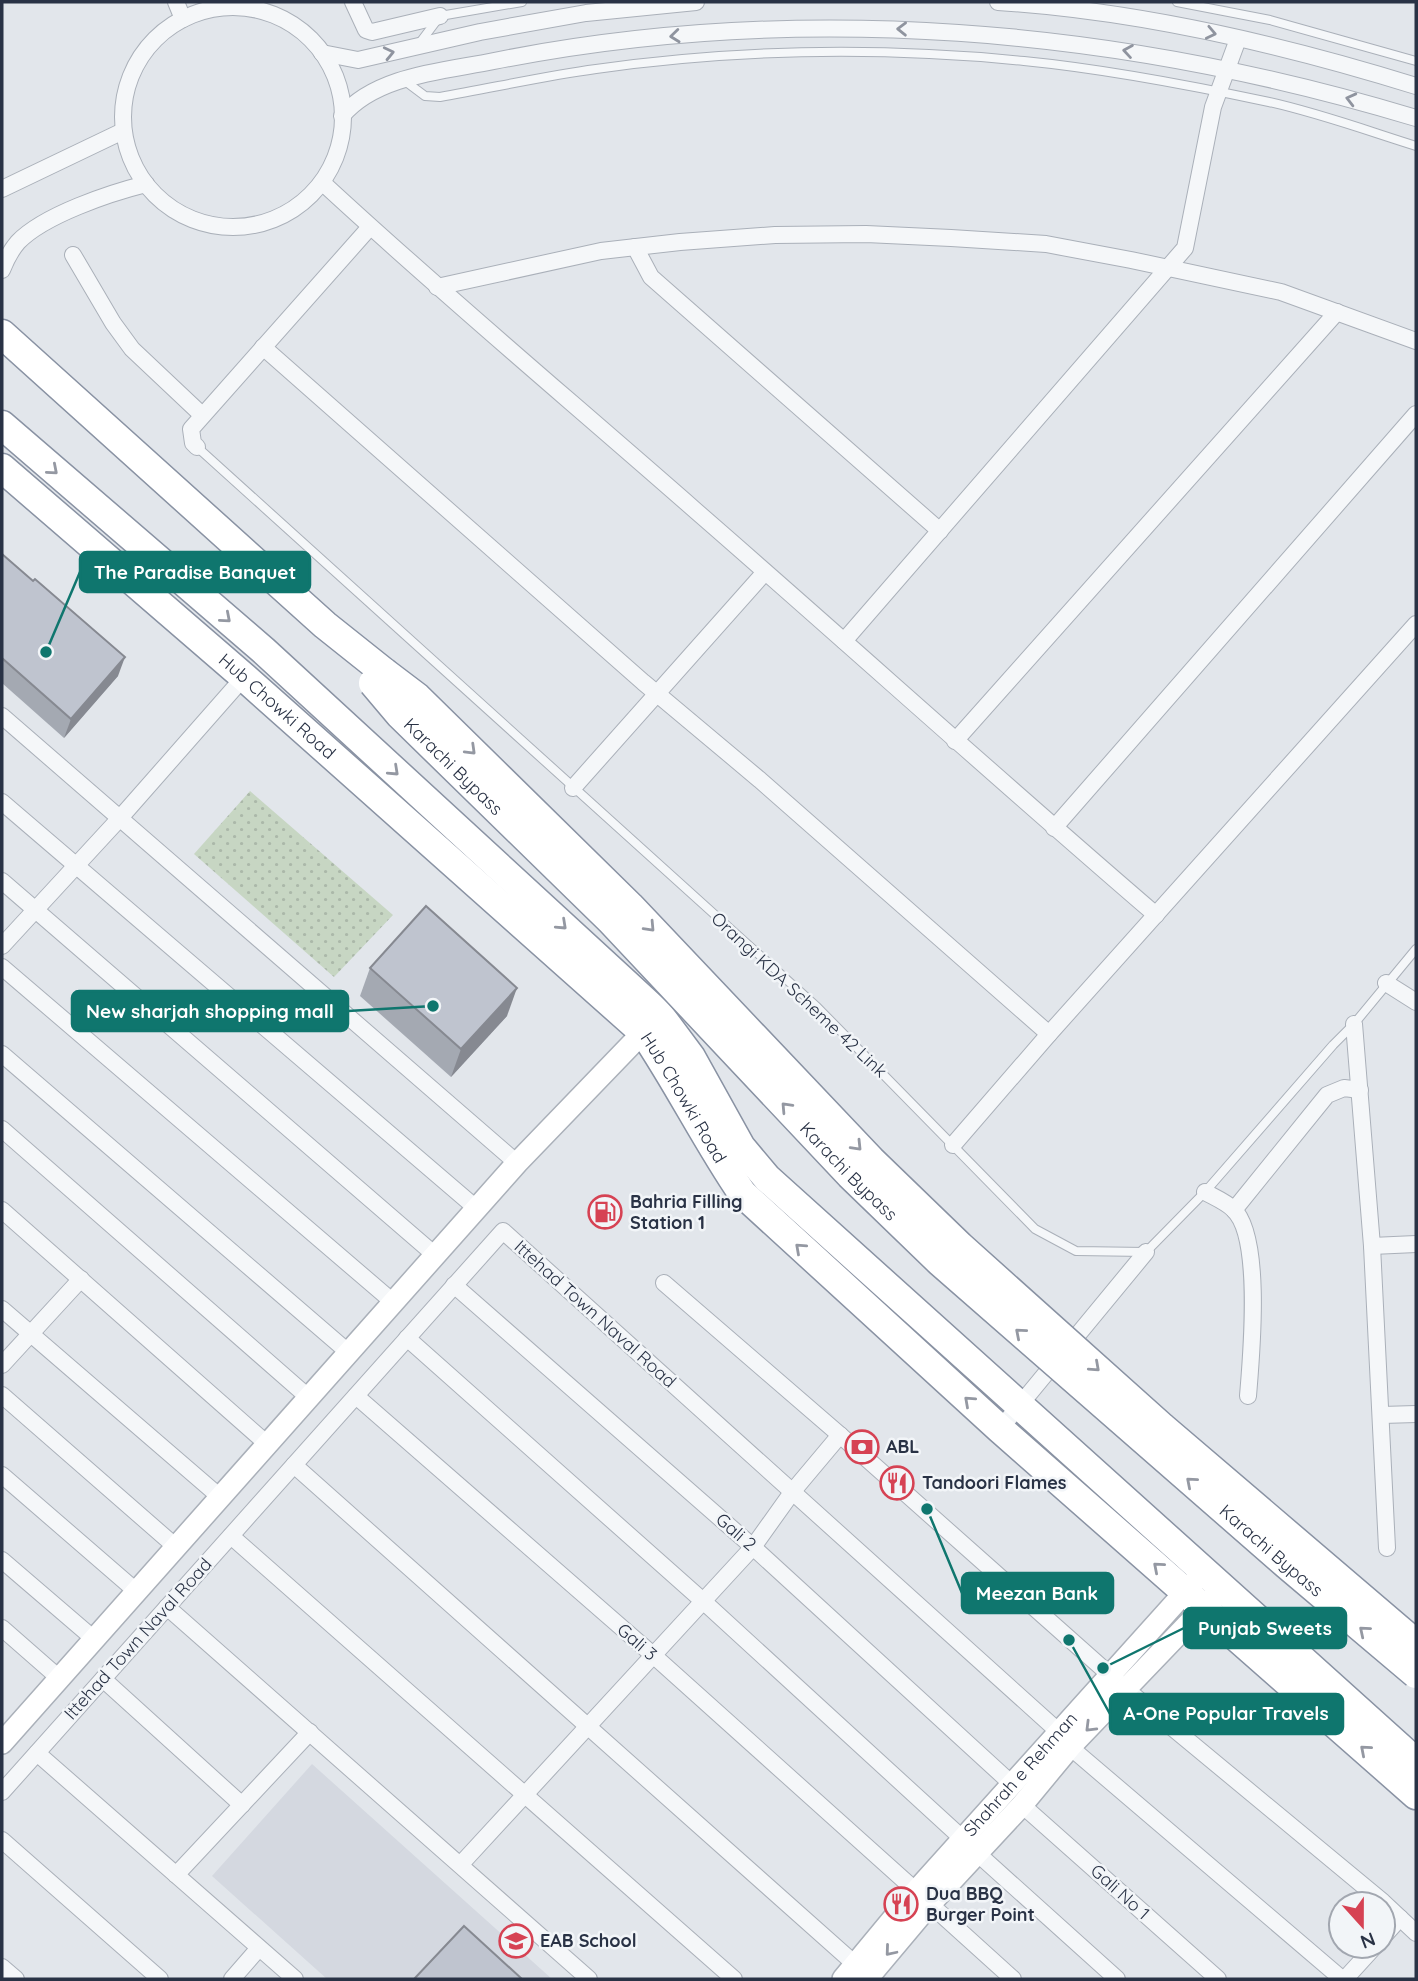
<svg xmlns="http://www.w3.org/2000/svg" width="1418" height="1981" font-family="Quicksand,sans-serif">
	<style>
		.built { fill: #d4d8e0 }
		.grass { fill: url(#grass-dots) }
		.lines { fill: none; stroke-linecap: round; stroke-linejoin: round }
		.lane-casing { stroke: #aab0b9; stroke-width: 10 }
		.street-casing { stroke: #aab0b9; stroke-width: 18 }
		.secondary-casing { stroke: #aab0b9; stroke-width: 24 }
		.highway-casing { stroke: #8992a3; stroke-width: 31 }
		.lane { stroke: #f5f7f9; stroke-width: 8 }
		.street { stroke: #f5f7f9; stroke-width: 16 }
		.secondary { stroke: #fff; stroke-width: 21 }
		.highway { stroke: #fff; stroke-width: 28 }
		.highway-bridge-casing { stroke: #8992a3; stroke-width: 31; stroke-linecap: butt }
		.highway-bridge { stroke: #fff; stroke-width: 28 }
		.wall { fill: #a4a9b2 }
		.shaded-wall { fill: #868991 }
		.building { fill: #bfc4cf; stroke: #868991; stroke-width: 2 }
		.oneway { stroke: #8f949f }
		.oneway2 { stroke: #9498a2 }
		.labels { text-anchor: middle; stroke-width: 5; stroke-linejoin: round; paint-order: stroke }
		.street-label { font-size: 18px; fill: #293245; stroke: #f2f5f8 }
		.poi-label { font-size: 18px; font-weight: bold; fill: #293245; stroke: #f2f5f8; text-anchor: start }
		.leader { fill: none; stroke: #0f766e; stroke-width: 2.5 }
		.callout-dot { fill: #0f766e; stroke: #f2f5f8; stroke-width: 2.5 }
		.callout { fill: #0f766e; stroke: #0f766e; stroke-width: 2.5 }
		.callout-label { font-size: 19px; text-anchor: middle; font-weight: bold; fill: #fff }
	</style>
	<defs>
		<pattern id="grass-dots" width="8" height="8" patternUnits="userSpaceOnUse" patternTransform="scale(1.75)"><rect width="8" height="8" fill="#c7d6c3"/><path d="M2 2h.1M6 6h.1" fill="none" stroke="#abb8a9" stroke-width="1.8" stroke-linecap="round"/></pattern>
	</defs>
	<rect width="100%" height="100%" fill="#e2e6eb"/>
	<!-- built -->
	<path class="built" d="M312 1764 552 1979H327L212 1876Z"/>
	<!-- grass -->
	<path class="grass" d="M250 791 393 915 334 977 194 854Z"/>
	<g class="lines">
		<defs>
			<g id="lane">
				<path d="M1177 2 1270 20 1416 61"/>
				<path d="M419 44 440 16 522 2"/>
				<path d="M405 81 425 96 440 97C492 88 544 76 596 69 737 49 883 47 1024 61 1106 69 1189 85 1269 102 1319 113 1368 131 1416 146"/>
				<path d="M197 447 817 1007 1035 1229 1076 1251 1146 1252 1205 1192 1333 1045 1354 1024 1416 949"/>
			</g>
			<g id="street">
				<path d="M176 2 183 19"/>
				<path d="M353 2 366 30 372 32 440 16"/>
				<path d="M998 2C1140 11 1281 44 1416 86"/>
				<circle cx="233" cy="117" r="110"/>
				<path d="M322 53 358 60 480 32 586 13 696 2"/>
				<path d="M342 116C376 75 445 71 494 61 800 0 1119 28 1416 118"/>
				<path d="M324 184C445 296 572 402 696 511 850 645 1001 782 1156 915"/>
				<path d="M2 189 121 132"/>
				<path d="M635 247 651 277 940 531"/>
				<path d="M73 255 113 323 132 349 202 415"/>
				<path d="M2 270C6 260 11 250 18 242 44 215 110 193 146 184"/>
				<path d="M437 287 601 251 680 242 775 235 866 234 951 238 1046 244 1131 260 1281 292 1416 341"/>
				<path d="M263 347 643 682 760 780 1049 1034"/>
				<path d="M197 447 193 443 191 429 370 227"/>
				<path d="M844 641 1185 248 1213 107 1238 39"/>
				<path d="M2 716 517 1163"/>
				<path d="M955 741 1337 312"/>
				<path d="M573 788 765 572"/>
				<path d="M2 802 476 1208"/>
				<path d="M1054 828 1416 414"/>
				<path d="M2 881 435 1255"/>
				<path d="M2 946 120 818 244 677"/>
				<path d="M2 967 393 1302"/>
				<path d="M1386 983 1416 1002"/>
				<path d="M1354 1024 1372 1246 1387 1548"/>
				<path d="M2 1054 348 1352"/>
				<path d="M2 1129 308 1397"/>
				<path d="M953 1145 1049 1034 1416 624"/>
				<path d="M1205 1192C1214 1197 1226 1202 1233 1209 1263 1236 1251 1358 1248 1396"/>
				<path d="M2 1210 266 1443"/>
				<path d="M1234 1210 1327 1095 1344 1088 1360 1090"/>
				<path d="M1372 1246 1416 1244"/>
				<path d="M664 1283 840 1435 1127 1690 1383 1902 1416 1933"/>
				<path d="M454 1285 753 1547 1013 1785"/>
				<path d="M2 1309 220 1497"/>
				<path d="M407 1338 703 1601 964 1840"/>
				<path d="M2 1365 81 1279"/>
				<path d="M2 1395 176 1547"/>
				<path d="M356 1396 653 1655 916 1891"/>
				<path d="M1382 1415 1416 1414"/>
				<path d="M1000 1429 1146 1252"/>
				<path d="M294 1465 856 1965"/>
				<path d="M2 1475 136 1591"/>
				<path d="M231 1536 734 1979"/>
				<path d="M2 1560 94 1639"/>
				<path d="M167 1607 589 1979"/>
				<path d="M2 1628 59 1678"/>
				<path d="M103 1679 242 1805"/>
				<path d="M1070 1747 1342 1979"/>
				<path d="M37 1753 295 1979"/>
				<path d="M2 1792 503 1231 1059 1732"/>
				<path d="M1022 1805 1218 1979"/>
				<path d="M2 1840 160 1979"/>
				<path d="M977 1853 1117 1979"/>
				<path d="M461 1864 753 1547 793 1491 840 1435"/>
				<path d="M176 1875 310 1732"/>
				<path d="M930 1904 1013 1979"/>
				<path d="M1383 1937 1400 1918"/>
				<path d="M2 1967 16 1979"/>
				<path d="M232 1979 259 1948"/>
				<path d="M1345 1979 1375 1946"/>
			</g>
			<g id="secondary">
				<path d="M2 1743 517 1163 652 1023"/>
				<path id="s1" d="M843 1979 916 1891 1194 1582"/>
				<path d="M867 1979 930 1904 1022 1805 1070 1747 1213 1598"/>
			</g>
			<g id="highway">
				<path d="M2 334 325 625 384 672"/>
				<path d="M2 425 263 650 659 1014 691 1057 741 1147 767 1178 1416 1762"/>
				<path id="s2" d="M2 468 244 677 644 1033C679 1085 707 1142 742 1193L1000 1429 1416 1795"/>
			</g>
		</defs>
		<!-- lane casing -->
		<use href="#lane" class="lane-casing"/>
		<!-- street casing -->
		<use href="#street" class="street-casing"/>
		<!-- secondary casing -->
		<use href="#secondary" class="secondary-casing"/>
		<!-- highway casing -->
		<use href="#highway" class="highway-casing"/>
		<!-- lane -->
		<use href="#lane" class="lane"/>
		<!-- street -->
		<use href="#street" class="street"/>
		<!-- secondary -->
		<use href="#secondary" class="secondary"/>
		<!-- highway -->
		<use href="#highway" class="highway"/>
		<defs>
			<g id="highway-bridge">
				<path d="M384 672 417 697 630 906 871 1160 960 1246 1162 1427 1416 1644"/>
				<path id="s3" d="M373 683 400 715 610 920 850 1175 940 1262 1287 1565 1416 1674"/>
			</g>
		</defs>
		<!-- highway-bridge casing -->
		<use href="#highway-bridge" class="highway-bridge-casing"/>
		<!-- highway-bridge -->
		<use href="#highway-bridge" class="highway-bridge"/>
	</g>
	<!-- wall -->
	<g class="wall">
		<path d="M2 554 118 676 64 738 2 683Z"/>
		<path d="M370 968 507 1016 451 1077 360 996Z"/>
	</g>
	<!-- shaded-wall -->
	<g class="shaded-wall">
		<path d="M125 657 118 676 64 738 71 719Z"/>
		<path d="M517 988 507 1016 451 1077 461 1049Z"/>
	</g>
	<!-- building -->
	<g class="building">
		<path d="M2 554 33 581 35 579 125 657 71 719 2 658Z"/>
		<path d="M426 906 517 988 461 1049 370 968Z"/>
		<path d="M464 1926 522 1979H414Z"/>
	</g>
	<!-- one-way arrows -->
	<defs><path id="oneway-chevron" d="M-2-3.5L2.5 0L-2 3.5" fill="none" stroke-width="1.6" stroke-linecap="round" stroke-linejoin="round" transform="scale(1.75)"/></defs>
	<g class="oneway">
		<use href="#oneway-chevron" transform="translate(902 29) rotate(-179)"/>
		<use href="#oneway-chevron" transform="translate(1211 33) rotate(12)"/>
		<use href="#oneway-chevron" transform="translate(675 36) rotate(174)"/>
		<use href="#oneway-chevron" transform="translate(1128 51) rotate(-171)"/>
		<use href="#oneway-chevron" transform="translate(389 53) rotate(-13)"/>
		<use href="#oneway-chevron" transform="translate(1351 99) rotate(-166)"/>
	</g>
	<g class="oneway2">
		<use href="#oneway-chevron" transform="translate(53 470) rotate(41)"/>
		<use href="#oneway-chevron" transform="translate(226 618) rotate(41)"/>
		<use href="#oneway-chevron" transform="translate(471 750) rotate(44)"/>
		<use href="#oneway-chevron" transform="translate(394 771) rotate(43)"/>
		<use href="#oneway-chevron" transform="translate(562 925) rotate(43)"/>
		<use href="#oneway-chevron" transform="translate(650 927) rotate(47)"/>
		<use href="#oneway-chevron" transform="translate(786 1107) rotate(-133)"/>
		<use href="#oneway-chevron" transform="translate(857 1146) rotate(46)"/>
		<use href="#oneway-chevron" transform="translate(800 1248) rotate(-138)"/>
		<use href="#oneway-chevron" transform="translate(1020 1333) rotate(-139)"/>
		<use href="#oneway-chevron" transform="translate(1095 1367) rotate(42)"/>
		<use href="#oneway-chevron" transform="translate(969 1401) rotate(-138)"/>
		<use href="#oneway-chevron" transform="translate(1191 1482) rotate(-139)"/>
		<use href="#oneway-chevron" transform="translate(1158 1567) rotate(-139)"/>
		<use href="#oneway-chevron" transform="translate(1364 1631) rotate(-140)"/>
		<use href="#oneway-chevron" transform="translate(1090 1727) rotate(135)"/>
		<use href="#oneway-chevron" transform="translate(1365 1750) rotate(-139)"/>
		<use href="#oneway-chevron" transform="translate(890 1951) rotate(130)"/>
	</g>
	<!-- icons -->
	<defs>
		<symbol id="fuel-ring" viewBox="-11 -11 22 22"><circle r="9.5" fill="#f2f5f8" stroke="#d64253" stroke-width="1.5"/><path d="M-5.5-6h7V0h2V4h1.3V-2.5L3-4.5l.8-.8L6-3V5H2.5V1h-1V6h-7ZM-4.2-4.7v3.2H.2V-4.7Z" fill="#d64253"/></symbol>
		<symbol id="bank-ring" viewBox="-11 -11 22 22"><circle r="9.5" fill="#f2f5f8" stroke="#d64253" stroke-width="1.5"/><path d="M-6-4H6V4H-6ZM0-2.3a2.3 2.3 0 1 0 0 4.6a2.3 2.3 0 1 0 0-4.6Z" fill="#d64253"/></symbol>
		<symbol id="restaurant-ring" viewBox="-11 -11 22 22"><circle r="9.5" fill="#f2f5f8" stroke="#d64253" stroke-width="1.5"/><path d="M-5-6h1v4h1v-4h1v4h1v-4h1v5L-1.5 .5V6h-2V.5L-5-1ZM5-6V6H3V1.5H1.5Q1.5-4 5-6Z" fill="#d64253"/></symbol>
		<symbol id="school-ring" viewBox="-11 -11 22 22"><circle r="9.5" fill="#f2f5f8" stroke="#d64253" stroke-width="1.5"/><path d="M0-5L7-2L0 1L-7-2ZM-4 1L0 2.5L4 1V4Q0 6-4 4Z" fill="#d64253"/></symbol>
	</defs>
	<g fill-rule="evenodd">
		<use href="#fuel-ring" x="586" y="1193" width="38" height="38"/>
		<use href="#bank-ring" x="843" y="1428" width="38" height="38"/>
		<use href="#restaurant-ring" x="878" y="1464" width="38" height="38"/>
		<use href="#restaurant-ring" x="882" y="1885" width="38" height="38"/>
		<use href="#school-ring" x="497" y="1922" width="38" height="38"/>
	</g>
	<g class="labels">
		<!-- street labels -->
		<g class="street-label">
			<text dy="6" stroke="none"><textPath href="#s2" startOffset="364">Hub Chowki Road</textPath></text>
			<text dy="6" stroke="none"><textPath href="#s3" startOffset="116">Karachi Bypass</textPath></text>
			<text transform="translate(799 995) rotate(43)" y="6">Orangi KDA Scheme 42 Link</text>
			<text dy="6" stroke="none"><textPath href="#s2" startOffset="931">Hub Chowki Road</textPath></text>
			<text dy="6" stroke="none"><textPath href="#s3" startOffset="682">Karachi Bypass</textPath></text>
			<text transform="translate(595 1314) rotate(42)" y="6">Ittehad Town Naval Road</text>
			<text transform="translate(736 1532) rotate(41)" y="6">Gali 2</text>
			<text dy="6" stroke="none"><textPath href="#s3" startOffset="1250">Karachi Bypass</textPath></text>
			<text transform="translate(138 1639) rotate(-48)" y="6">Ittehad Town Naval Road</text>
			<text transform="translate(637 1642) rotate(41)" y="6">Gali 3</text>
			<text dy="6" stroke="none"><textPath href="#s1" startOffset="271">Shahrah e Rehman</textPath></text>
			<text transform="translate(1120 1892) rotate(42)" y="6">Gali No 1</text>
		</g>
		<!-- poi labels -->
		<g class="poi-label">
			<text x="630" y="1208">Bahria Filling<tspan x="630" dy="21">Station 1</tspan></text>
			<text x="886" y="1453">ABL</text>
			<text x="922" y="1489">Tandoori Flames</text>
			<text x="926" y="1900">Dua BBQ<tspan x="926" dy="21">Burger Point</tspan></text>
			<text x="540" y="1947">EAB School</text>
		</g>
	</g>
	<!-- callouts -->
	<path class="leader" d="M46 652L80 572M433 1006L348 1011M927 1509L962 1593M1103 1668L1184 1628M1069 1640L1110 1714"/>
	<g class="callout-dot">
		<circle cx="46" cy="652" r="7"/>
		<circle cx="433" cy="1006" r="7"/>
		<circle cx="927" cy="1509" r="7"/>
		<circle cx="1103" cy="1668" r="7"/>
		<circle cx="1069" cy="1640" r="7"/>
	</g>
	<g class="callout">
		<rect x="80" y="552" width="230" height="40" rx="7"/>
		<rect x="72" y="991" width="276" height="40" rx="7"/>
		<rect x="962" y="1573" width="151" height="40" rx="7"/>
		<rect x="1184" y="1608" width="162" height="40" rx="7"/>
		<rect x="1110" y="1694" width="233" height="40" rx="7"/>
	</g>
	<g class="callout-label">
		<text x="195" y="579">The Paradise Banquet</text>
		<text x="210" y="1018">New sharjah shopping mall</text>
		<text x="1037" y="1600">Meezan Bank</text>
		<text x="1265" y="1635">Punjab Sweets</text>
		<text x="1226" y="1720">A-One Popular Travels</text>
	</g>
	<!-- border -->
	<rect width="1418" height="1981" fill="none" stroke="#293245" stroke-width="7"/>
	<!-- north arrow -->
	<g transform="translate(1362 1925) rotate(159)"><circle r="33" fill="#f2f5f8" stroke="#a2a7b0" stroke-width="2"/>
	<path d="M0-5L12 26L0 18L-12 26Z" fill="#d64253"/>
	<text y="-10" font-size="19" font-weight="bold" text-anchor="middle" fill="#293245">N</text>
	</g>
</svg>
